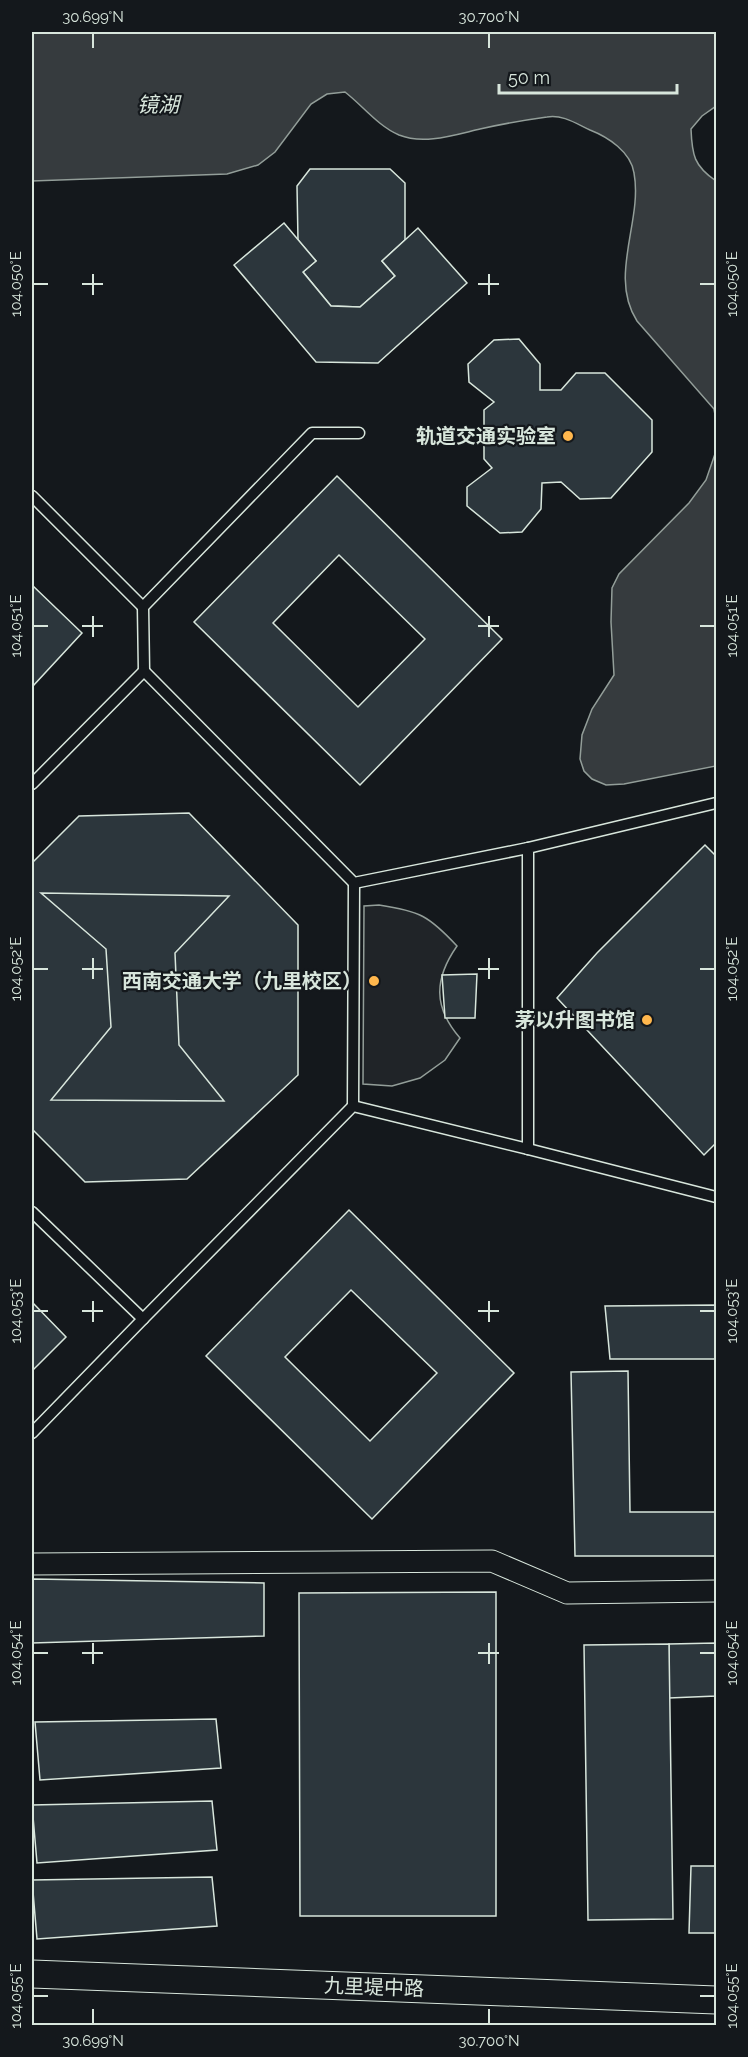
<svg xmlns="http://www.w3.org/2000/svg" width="748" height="2057" font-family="Raleway,'Noto Sans SC',sans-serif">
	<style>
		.green { fill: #202428; stroke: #939e99; stroke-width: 1.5 }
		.water { fill: #363b3e; stroke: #939e99; stroke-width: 1.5 }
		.building { fill: #2c363c; stroke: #d8e6dc; stroke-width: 1.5; fill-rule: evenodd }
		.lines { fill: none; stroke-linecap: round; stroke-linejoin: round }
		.service-casing { stroke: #d8e6dc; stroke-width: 13 }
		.minor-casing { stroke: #d8e6dc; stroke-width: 23 }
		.tertiary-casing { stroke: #d8e6dc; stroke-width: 29 }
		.service { stroke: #14181c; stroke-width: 10 }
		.minor { stroke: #14181c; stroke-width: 21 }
		.tertiary { stroke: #14181c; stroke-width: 27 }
		.ticks { fill: none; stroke: #d8e6dc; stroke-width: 2 }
		.poi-dot { fill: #ffb74d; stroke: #14181c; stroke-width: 2 }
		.labels { text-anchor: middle; stroke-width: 4.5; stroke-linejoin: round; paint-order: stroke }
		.poi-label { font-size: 20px; font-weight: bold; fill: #d8e6dc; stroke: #14181c; text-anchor: end }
		.street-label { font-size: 20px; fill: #d8e6dc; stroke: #14181c }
		.water-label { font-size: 21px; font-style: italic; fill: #d8e6dc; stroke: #14181c }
		.neatline { fill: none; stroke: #d8e6dc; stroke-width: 2 }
		.ticks-label { font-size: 15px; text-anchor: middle; fill: #d8e6dc }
	</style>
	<rect width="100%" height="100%" fill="#14181c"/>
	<!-- green -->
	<path class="green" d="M379 905C420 911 429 916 457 946 434 979 433 1007 460 1038L445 1060 420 1078 392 1086 363 1084 364 906Z"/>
	<!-- water -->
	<g class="water">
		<path d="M32 32H716V106L702 116 691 129C692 155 694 166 716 181V420L714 409 637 321C608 276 643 221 634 173 631 152 608 137 590 130 577 124 562 114 547 117 525 120 502 124 480 129 454 135 424 145 399 135 378 126 363 106 345 92L327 94 311 104 275 152 258 165 227 174 32 181Z"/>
		<path d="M716 451V766L624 784 606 785 592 779 584 771 580 759 582 735 592 709 614 675 611 622 612 588 619 574 689 503 706 480Z"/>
	</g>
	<!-- building -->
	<g class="building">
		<path d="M310 169H390L405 183V240L382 261 395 276 360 307 331 306 303 272 316 261 298 240 297 186Z"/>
		<path d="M284 223 316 261 303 272 331 306 360 307 395 276 382 261 418 228 467 283 378 363 316 362 234 265Z"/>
		<path d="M519 339 540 364V390H561L576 373H605L652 420V452L611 498 580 499 561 482 542 483 541 509 522 532 500 533 467 506V487L492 468 484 459V410L494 402 469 382 468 364 494 340Z"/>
		<path d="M337 476 502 639 360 785 194 622ZM339 555 425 639 358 707 273 623Z"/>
		<path d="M32 585 82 633 32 687Z"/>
		<path d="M189 813 298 925V1075L187 1179 85 1182 32 1129V863L79 816Z"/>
		<path d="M705 845 716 856V1143L704 1155 557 998 597 953Z"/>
		<path d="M41 893 229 896 175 953 179 1045 224 1101 51 1100 111 1027 106 949Z"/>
		<path d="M477 974 475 1018H445L442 975Z"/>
		<path d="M349 1210 514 1373 372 1519 206 1356ZM351 1290 437 1373 370 1441 285 1357Z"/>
		<path d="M32 1302 66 1337 32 1371Z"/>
		<path d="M716 1305V1359H610L605 1306Z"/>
		<path d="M628 1371 630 1512H716V1556H575L571 1372Z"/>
		<path d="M33 1579 264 1583V1636L32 1643Z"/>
		<path d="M496 1592V1916H300L299 1593Z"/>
		<path d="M716 1643V1696L669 1698V1644Z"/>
		<path d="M669 1644 673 1919 588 1920 584 1645Z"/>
		<path d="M216 1719 221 1768 40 1780 35 1722Z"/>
		<path d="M212 1801 217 1850 37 1863 32 1805Z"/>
		<path d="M691 1866H716V1933H689Z"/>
		<path d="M212 1877 217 1926 37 1939 32 1880Z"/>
	</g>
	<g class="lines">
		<defs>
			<g id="service">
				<path d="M32 496 143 607"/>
				<path d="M144 671 143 607 312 433H359"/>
				<path d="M32 784 144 671 354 883 528 848"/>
				<path d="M716 803 528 848V1149L716 1197"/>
				<path d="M353 1106 354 883"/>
				<path d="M32 1212 143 1319 353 1106 528 1149"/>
				<path d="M32 1433 143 1319"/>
			</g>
			<path id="minor" d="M32 1564 492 1561 567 1593 716 1591"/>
			<path id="tertiary" d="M32 1974 716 2000"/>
		</defs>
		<!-- service casing -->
		<use href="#service" class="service-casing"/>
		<!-- minor casing -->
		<use href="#minor" class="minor-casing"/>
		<!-- tertiary casing -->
		<use href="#tertiary" class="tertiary-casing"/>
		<!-- service -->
		<use href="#service" class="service"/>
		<!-- minor -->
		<use href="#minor" class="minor"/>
		<!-- tertiary -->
		<use href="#tertiary" class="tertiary"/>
	</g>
	<!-- ticks -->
	<path class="ticks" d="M93 33V48M489 33V48M93 274V295M489 274V295M33 284H48M82 284H103M478 284H499M700 284H715M93 616V637M489 616V637M33 626H48M82 626H103M478 626H499M700 626H715M93 958V979M489 958V979M33 969H48M82 969H103M478 969H499M700 969H715M93 1301V1322M489 1301V1322M33 1311H48M82 1311H103M478 1311H499M700 1311H715M93 1643V1664M489 1643V1664M33 1653H48M82 1653H103M478 1653H499M700 1653H715M33 1996H48M700 1996H715M93 2009V2024M489 2009V2024"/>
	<!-- markers -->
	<g class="poi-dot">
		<circle cx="568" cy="436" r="6"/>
		<circle cx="374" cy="981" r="6"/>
		<circle cx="647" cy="1020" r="6"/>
	</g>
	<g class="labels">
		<!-- poi labels -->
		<g class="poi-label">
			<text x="556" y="443">轨道交通实验室</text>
			<text x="362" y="988">西南交通大学（九里校区）</text>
			<text x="635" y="1027">茅以升图书馆</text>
		</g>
		<!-- street labels -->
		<g class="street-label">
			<text transform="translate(374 1987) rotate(2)" y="7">九里堤中路</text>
		</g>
		<!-- water labels -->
		<g class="water-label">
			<text x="158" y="112">镜湖</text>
		</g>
	</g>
	<!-- border -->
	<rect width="748" height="2057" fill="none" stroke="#14181c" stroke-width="66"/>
	<!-- scale -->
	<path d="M499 84v9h178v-9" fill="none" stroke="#d8e6dc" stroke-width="3"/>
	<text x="508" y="84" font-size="18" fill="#d8e6dc" stroke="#14181c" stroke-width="4.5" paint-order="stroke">50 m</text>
	<rect x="33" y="33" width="682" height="1991" class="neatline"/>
	<g class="ticks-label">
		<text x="93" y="22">30.699°N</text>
		<text x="489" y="22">30.700°N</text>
		<text transform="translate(16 284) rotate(-90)" y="5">104.050°E</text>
		<text transform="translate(732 284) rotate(-90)" y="5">104.050°E</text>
		<text transform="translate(16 626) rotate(-90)" y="5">104.051°E</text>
		<text transform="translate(732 626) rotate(-90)" y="5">104.051°E</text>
		<text transform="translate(16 969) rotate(-90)" y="5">104.052°E</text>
		<text transform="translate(732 969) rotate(-90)" y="5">104.052°E</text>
		<text transform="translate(16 1311) rotate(-90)" y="5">104.053°E</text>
		<text transform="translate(732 1311) rotate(-90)" y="5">104.053°E</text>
		<text transform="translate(16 1653) rotate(-90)" y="5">104.054°E</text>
		<text transform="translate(732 1653) rotate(-90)" y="5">104.054°E</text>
		<text transform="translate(16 1996) rotate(-90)" y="5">104.055°E</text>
		<text transform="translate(732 1996) rotate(-90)" y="5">104.055°E</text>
		<text x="93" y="2046">30.699°N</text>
		<text x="489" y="2046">30.700°N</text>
	</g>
</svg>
